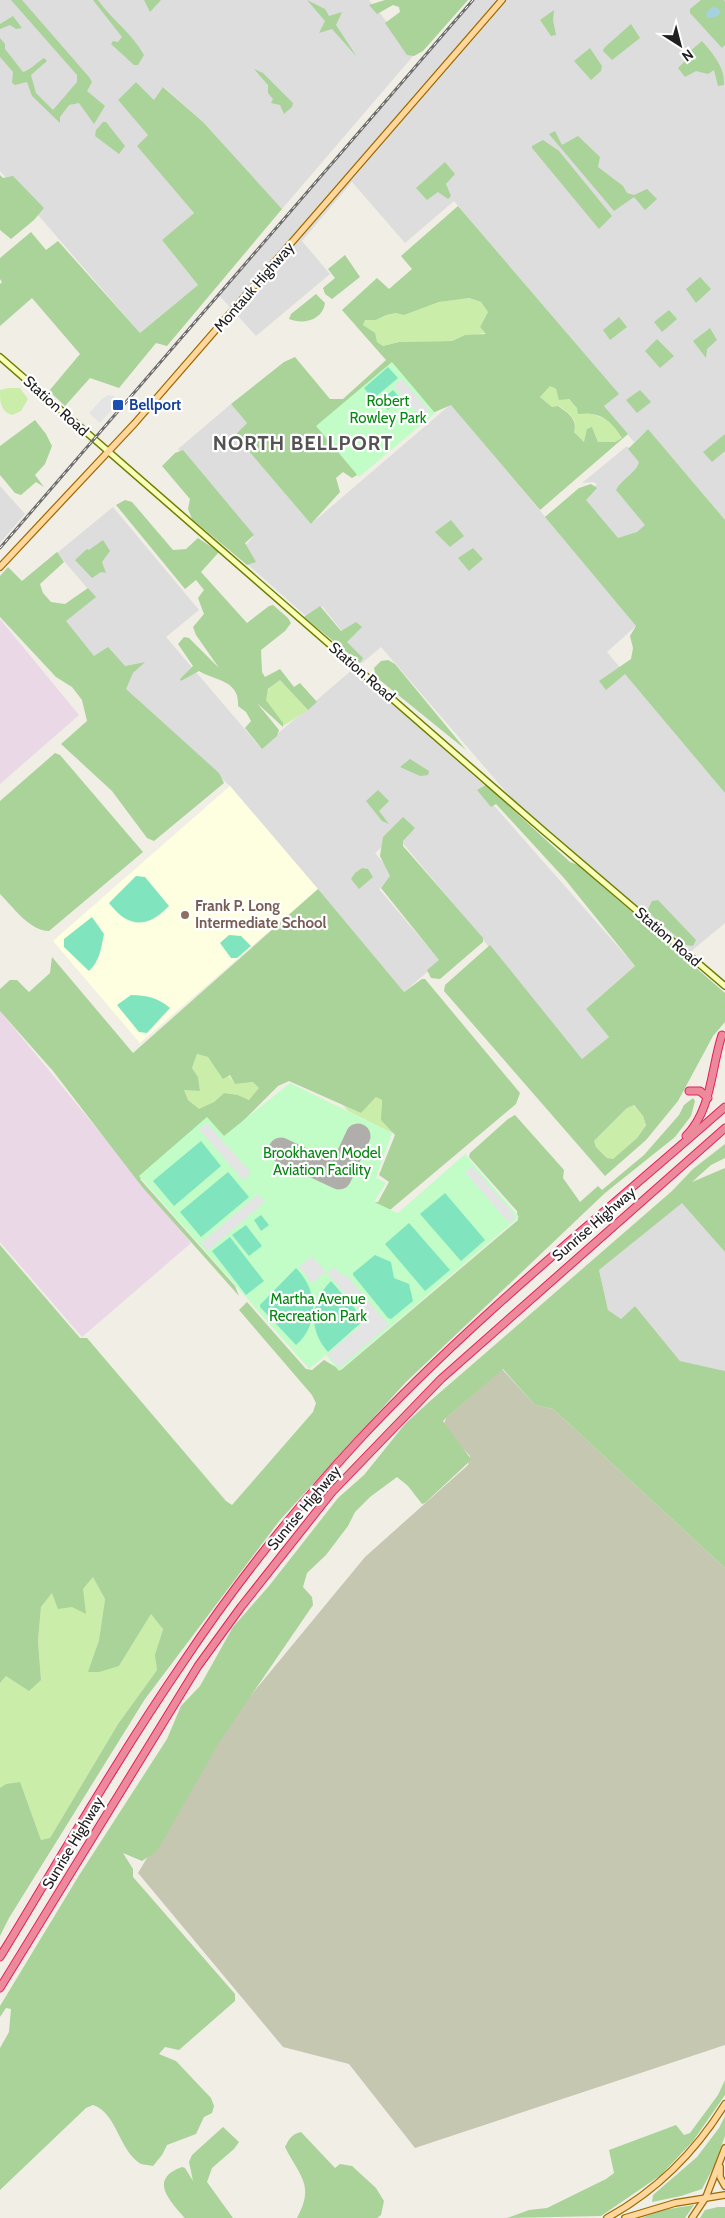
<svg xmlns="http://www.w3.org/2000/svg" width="725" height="2218" font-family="Cabin,sans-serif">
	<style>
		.residential { fill: #dedddd }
		.industrial { fill: #ebd8e7 }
		.education { fill: #feffe1 }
		.construction { fill: #c6c7b1 }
		.grass { fill: #caeeaa }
		.forest { fill: #a9d399; fill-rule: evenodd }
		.park { fill: #c2fdc8 }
		.pitch { fill: #80e4bf }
		.parking { fill: #e4e4e4 }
		.water { fill: #a4d2e1 }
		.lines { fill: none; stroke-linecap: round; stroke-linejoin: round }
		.runway { stroke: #b0aeaa; stroke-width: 25 }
		.secondary-casing { stroke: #6e7e00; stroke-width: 8 }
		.primary-casing { stroke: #9c6c00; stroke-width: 8 }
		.motorway-casing { stroke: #e61d5e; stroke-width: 9 }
		.secondary { stroke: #f8fdb8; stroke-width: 5 }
		.primary { stroke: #ffd79d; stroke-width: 5.5 }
		.motorway { stroke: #ec8a9b; stroke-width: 7 }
		.rail-casing { stroke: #6e6e6e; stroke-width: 3 }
		.rail { stroke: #fff; stroke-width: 1; stroke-dasharray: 4; stroke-linecap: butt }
		.transit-dot { fill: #1a4fb4; stroke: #fff; stroke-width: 2 }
		.education-dot { fill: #8d6e63; stroke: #fff; stroke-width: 2 }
		.labels { text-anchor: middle; stroke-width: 4.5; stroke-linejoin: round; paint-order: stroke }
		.street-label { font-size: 15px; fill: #202020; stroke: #fff }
		.park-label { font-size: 15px; fill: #058712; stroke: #fff }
		.transit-label { font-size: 15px; font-weight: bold; fill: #164399; stroke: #fff; text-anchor: start }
		.education-label { font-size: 15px; font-weight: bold; fill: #785e54; stroke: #fff; text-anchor: start }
		.district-label { font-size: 20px; font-weight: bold; letter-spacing: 1px; fill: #535353; stroke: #fff }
	</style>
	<rect width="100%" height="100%" fill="#f1eee6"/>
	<!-- residential -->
	<g class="residential">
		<path d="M0 0H369L414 55 282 209 203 122 164 87 154 100 136 82 118 100 149 135 138 146 194 213 162 240 198 285 140 333 0 171Z"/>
		<path d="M474 0H725V520L648 429 634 442 604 406 618 394 454 201 405 243 352 182 302 241 330 274 256 336 218 294Z"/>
		<path d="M231 404 247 423 235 435 311 524 451 404 636 626 607 652 725 793V923L689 953 513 800 381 647 362 663 338 642 345 635 322 606 308 618 237 555 253 537 178 449Z"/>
		<path d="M627 446 647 468V526L623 547 581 499 597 484 593 482 582 483Z"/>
		<path d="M0 486 25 514 0 543Z"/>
		<path d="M113 507 199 610 166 637 261 748 353 669 495 795 490 801 635 966 586 1009 609 1037 582 1059 396 835 375 853 394 875 379 889 440 961 404 992 230 786 125 689 133 673 144 662 125 666 94 656 65 621 95 597 57 553Z"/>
		<path d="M682 1202 725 1252V1371L680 1361 635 1306 621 1319 608 1310 599 1270Z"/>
	</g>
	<!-- industrial -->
	<g class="industrial">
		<path d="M0 619 79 715 0 784Z"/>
		<path d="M0 1011 191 1243 82 1337 0 1242Z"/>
	</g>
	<!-- education -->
	<path class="education" d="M230 786 318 889 140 1043 53 941Z"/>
	<!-- construction -->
	<path class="construction" d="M502 1369 535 1405 553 1409 725 1568V2045L415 2148 349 2064 283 2047 138 1873 224 1728 365 1557 468 1465 470 1456 443 1427 446 1418Z"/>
	<!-- grass -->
	<g class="grass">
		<path d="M468 298 481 302 488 312 480 327 492 340 484 333 471 336 465 335 452 341 399 342 383 346 377 342 363 325 365 320H376L386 315 396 313 404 315 439 302Z"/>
		<path d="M550 385 573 403 577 408 611 421 622 438 615 442H598L592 427 584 442 574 432C579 419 568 413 559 406L552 407 540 397Z"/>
		<path d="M8 388H20L28 399 21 411 12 415C0 411 0 402 0 390Z"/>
		<path d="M280 680 308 710 283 726 266 700C265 690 272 686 280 680Z"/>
		<path d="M197 1054 208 1057C216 1068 228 1072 235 1084L253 1082 260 1088 249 1100 238 1095 224 1093 214 1102 199 1110 188 1100 183 1089 200 1091 198 1077 192 1068Z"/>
		<path d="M376 1097 382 1100C380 1113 383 1122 393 1130L392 1133 348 1111 343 1105 361 1113Z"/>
		<path d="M633 1105 643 1116 646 1124 637 1138 613 1159 607 1158 596 1147 594 1141 627 1108Z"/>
		<path d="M93 1576 105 1599 99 1640 89 1672 119 1666 151 1614 163 1628 156 1654 157 1670 118 1724 50 1838 41 1840 20 1783 0 1788V1683L6 1676 41 1680 38 1641 41 1607 52 1593 83 1589Z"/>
	</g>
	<!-- forest -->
	<g class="forest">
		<path d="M11 0H22L89 77 92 82 87 91 105 106 94 124 79 103 69 105 60 117V123L32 96 27 82 15 85 12 83 13 72 0 57V38L5 44V49L23 72C32 69 36 63 44 58L47 61 31 75 36 93 53 110 77 82V75Z"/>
		<path d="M93 0H98C112 20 132 33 144 55L138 65H134L111 44 113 41 118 42 122 37Z"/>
		<path d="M144 0H161L150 12Z"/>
		<path d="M307 0 325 9 329 16 342 12 336 25 357 57 332 29 319 33 325 21Z"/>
		<path d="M385 0H468L423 51 414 56 407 55 385 23 400 12 399 7 393 5 377 14 369 5Z"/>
		<path d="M701 0H724L725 2V45L722 48 690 13V9Z"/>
		<path d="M554 10 553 20 556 35 551 36 540 20Z"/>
		<path d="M13 16 22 28 16 29 10 25 0 29V24Z"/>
		<path d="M631 24 640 38 612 60 603 51 604 48Z"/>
		<path d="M702 41C713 54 725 67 724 85L718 86 714 70 708 74 696 71 685 77 678 68 690 56 689 52Z"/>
		<path d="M590 48 602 66 601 71 591 80 574 61Z"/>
		<path d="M254 69 263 73 293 103 292 107 284 114 280 105 271 103 273 99 268 93V85Z"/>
		<path d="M136 82 154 100 163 87 203 122 282 209 167 346 156 343 119 388 90 378 65 406 49 391 80 354 32 298 0 326V284L2 282 0 279V258L31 232 46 250 58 241 140 333 198 285 162 240 194 213 137 146 148 135 118 100Z"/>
		<path d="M103 122H106L125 146 119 154 95 136 96 130Z"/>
		<path d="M555 131 562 145 578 136 600 157 598 167 623 186 627 193 634 195 647 189 657 199 645 210 634 197 614 211 549 134Z"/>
		<path d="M543 140 559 151 612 216 599 229 532 148V146Z"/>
		<path d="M445 162 455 174 446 184 451 196 448 199 438 192 427 200 416 188Z"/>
		<path d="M0 175 3 178 13 176 44 208 34 220 11 239 0 230Z"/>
		<path d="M458 206 619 394 604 406 628 434 540 510 451 405 345 451 357 475 352 478 343 472 336 478 340 492 311 524 235 435 247 423 231 404 284 362 295 357 330 399H343L386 360 342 310 377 278 389 289 412 269 401 256ZM469 298 481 302 488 312 480 327 486 334 465 335 452 341 399 342 383 346 377 342 375 333 363 325 365 320H376L386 315 396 313 404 315 439 302ZM550 386 556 389 559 400 569 399 577 408 578 414C600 411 611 420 622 438L615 442H598L592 427 587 429 584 442 574 432C578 419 568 413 558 406L552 407 540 397Z"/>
		<path d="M345 255 360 277 332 299 325 294 323 288 335 278 328 269Z"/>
		<path d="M700 277 711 289 696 303 686 289Z"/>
		<path d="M316 294 325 303C323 320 303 325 289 319L291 314Z"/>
		<path d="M669 310 677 319 662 332 654 322Z"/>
		<path d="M619 317 627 327 610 340 603 330Z"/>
		<path d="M710 328 717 340 707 349 706 358 693 341Z"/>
		<path d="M657 339 674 356 660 368 645 351Z"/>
		<path d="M640 390 651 402 637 413 626 400Z"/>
		<path d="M35 420 46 434 52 446 45 464 35 475 44 487 36 482 21 495 15 493 0 475V446Z"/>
		<path d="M648 429 725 520V793L625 674 606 690 599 681 631 659 633 648 630 636 636 626 545 517 579 488 591 484 597 488 586 500 618 538 637 532 645 525 616 490C622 479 637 472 639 462L628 449Z"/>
		<path d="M725 434V451L712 462 703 452Z"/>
		<path d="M183 450 254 535 245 543 256 562 247 565 192 519 188 509 190 499 162 466 175 453Z"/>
		<path d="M125 500 132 502 173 550 186 549 198 538 219 552 201 572 247 623 269 606 273 605 288 618 291 623 285 631 261 650 262 672 265 677 280 669 294 687 300 683 317 702 308 710 280 680 268 689 266 700 283 723V727L257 703 279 730 277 736 262 749 245 728 251 721 246 712 238 706C240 680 215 681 199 671L181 681 180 679 193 666 178 644 184 637 189 638 219 668 196 635 193 627 204 614 198 598 204 590 196 580 185 589 116 505Z"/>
		<path d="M451 520 464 536 450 547 435 532Z"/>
		<path d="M103 540 110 551 102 562 106 573 101 572 92 578 75 560 87 549 89 550Z"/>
		<path d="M473 548 483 559 469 571 458 558Z"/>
		<path d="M57 552 64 562 40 584 43 593 51 602 65 604 88 588 96 597 66 621 94 656 108 647 125 666 145 662 133 673 126 689 219 773 224 783 154 841 147 838 112 791 61 744 87 721 82 700 72 687 56 677 0 617V576L8 567 22 581Z"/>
		<path d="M320 606 341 631 356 622 362 627 347 642 363 658 360 663 304 617Z"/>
		<path d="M388 660 395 664 466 750 376 677 374 668 381 661Z"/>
		<path d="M55 753 60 755 143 852 49 931C30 931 13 907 0 894V801Z"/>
		<path d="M410 759 429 771 428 775 420 776 400 767Z"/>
		<path d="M486 785 570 862 578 865 725 993V1022L713 1036 678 1101 646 1140 605 1176 444 991 445 985 490 945 582 1059 609 1037 586 1009 635 966 564 878 496 804 491 807 477 790ZM634 1105 643 1116 646 1125 637 1138 613 1159 607 1158 596 1147 594 1141 627 1108Z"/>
		<path d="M378 790 389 801 379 811 389 824 382 821 366 801Z"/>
		<path d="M403 817 415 828 403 841V846L483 938V942L440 979 431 978 427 970 439 960 381 888 390 876 380 856 383 837Z"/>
		<path d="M362 868 368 869 373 877 359 889 351 879 355 873Z"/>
		<path d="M318 889 404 992 422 979H425L520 1093 516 1104 384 1215 368 1203 378 1202 389 1182 379 1175 395 1135 381 1120 382 1100 376 1097 361 1113 289 1081 278 1086 243 1121 331 1260 207 1120 140 1179 235 1286 239 1296 143 1188 53 1071 0 1011V989L10 980H17L29 992 50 973 52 957 133 1053ZM197 1054 208 1057 223 1079 230 1075 235 1084 253 1082 259 1088 249 1100 238 1095 224 1093 214 1102 199 1109 188 1100 184 1090 200 1091 198 1077 192 1068Z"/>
		<path d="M658 900 696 940 693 946 686 945 647 911 652 901Z"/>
		<path d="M693 1098 695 1101 691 1116 675 1137 605 1193 406 1382 280 1520 145 1699 9 1918 0 1936V1788L6 1784 20 1782 41 1840 50 1838 118 1724 157 1670 155 1655 163 1629 151 1614 119 1666 99 1672H88L99 1640 105 1599 93 1577 83 1589 86 1614 72 1607 58 1609 52 1593 41 1607 38 1641 41 1680 29 1691 6 1676 0 1683V1245L80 1338H87L226 1501 232 1505 313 1412 316 1403 312 1395 239 1310 247 1302 306 1369 312 1370 324 1360 341 1370 518 1220 517 1211 469 1157 470 1153 508 1119 515 1115 564 1170 563 1178 580 1202 598 1186 602 1190 644 1155 679 1115 684 1105Z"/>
		<path d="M725 1144V1158L711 1165 692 1182 725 1168V1252L682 1203 599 1270 608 1310 621 1319 635 1306 680 1361 725 1371V1568L553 1409 535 1405 503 1369 446 1418 443 1421 471 1459 470 1461 425 1503 422 1504 408 1486 397 1477 370 1497 355 1512 348 1526 326 1555 307 1573 303 1587 312 1597 313 1605 220 1741 157 1851 142 1861 123 1853 133 1869V1877L235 1994V2001L179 2050 165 2047 159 2054 176 2061 211 2098 214 2106 212 2113 204 2117 196 2134 167 2145 162 2155 153 2166C150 2165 144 2165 141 2164 119 2151 117 2113 93 2105L86 2108 0 2190V2048L9 2032 11 2009 6 2008 0 2017V2006L78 1877 167 1739 181 1706 200 1686 233 1627 269 1586 338 1498 364 1475 405 1424 429 1402 672 1191 693 1169Z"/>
		<path d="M725 2080V2095L693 2141 661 2175 601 2216 507 2218 529 2210 547 2208 606 2179 614 2173 609 2150 676 2125 684 2135 690 2133 718 2095Z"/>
		<path d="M725 2116V2136L714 2166 702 2189 681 2196 652 2202 653 2195 697 2157 719 2128Z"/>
		<path d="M223 2127 239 2142 234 2149 212 2168 207 2182 233 2218H185C170 2201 148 2179 182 2167L185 2168 193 2181 189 2162 192 2155Z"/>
		<path d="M301 2132 335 2168 340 2164 352 2166 376 2188 384 2201 381 2215 377 2218H297C315 2185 300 2177 285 2147 289 2139 292 2134 301 2132Z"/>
		<path d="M694 2205 685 2218H641L663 2210Z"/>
		<path d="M718 2207H725V2218H700L705 2210Z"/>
	</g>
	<!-- park -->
	<g class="park">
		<path d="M392 362 435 413 359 477 316 426Z"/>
		<path d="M290 1083 392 1133 376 1178 386 1183 374 1202 398 1213 465 1154 519 1217 339 1371 326 1355 309 1369 139 1176 207 1117 224 1136Z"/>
	</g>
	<!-- pitch -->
	<g class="pitch">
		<path d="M388 367 398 378 373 399 364 388Z"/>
		<path d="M393 390 401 399 388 410 380 401Z"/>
		<path d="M136 876 145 877 169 906C147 929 128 928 109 903Z"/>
		<path d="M92 917 104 934C101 948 100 961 89 971L64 947V939Z"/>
		<path d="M229 935 241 936 251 946 237 958H231L220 943Z"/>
		<path d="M131 995C147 995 158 998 170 1008L147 1033 139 1032 117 1005Z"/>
		<path d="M201 1141 221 1166 174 1206 153 1181Z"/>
		<path d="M228 1172 249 1197 201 1237 180 1212Z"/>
		<path d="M445 1193 485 1240 461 1261 420 1214Z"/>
		<path d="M261 1215 269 1225 261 1231 254 1220Z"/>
		<path d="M409 1223 450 1270 425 1291 385 1244Z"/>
		<path d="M246 1225 262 1246 249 1256 232 1235Z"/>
		<path d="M230 1237 264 1281 246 1295 212 1251Z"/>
		<path d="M375 1255 391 1262 394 1278 409 1284 413 1301 391 1319 388 1318 353 1275V1273Z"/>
		<path d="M296 1268C318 1290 320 1324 296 1345L260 1307V1305Z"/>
		<path d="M331 1281 363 1318V1321L328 1352C308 1330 310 1302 331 1281Z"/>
	</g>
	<!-- parking -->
	<g class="parking">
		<path d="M402 379 413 392 411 394 414 393 430 411 421 418 406 400 408 397 405 399 394 386Z"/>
		<path d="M108 395 114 396 116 405 100 423 89 413 103 398Z"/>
		<path d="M207 1123 251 1173 243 1180 199 1129Z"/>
		<path d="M472 1166 516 1217 509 1223 465 1172Z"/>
		<path d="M258 1194 265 1202 208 1251 201 1243Z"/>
		<path d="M312 1256 326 1272 312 1283 299 1267Z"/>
		<path d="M335 1267 343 1277 346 1275 389 1325 339 1368 327 1354 367 1320 327 1273Z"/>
	</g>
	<!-- water -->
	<path class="water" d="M712 7 718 8 721 13 715 17 707 18 706 13Z"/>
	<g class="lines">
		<!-- runway -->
		<path class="runway" d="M281 1150 339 1177 358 1136"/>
		<defs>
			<path id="secondary" d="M0 357 546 833 725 986"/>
			<g id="primary">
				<path d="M0 567 135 423 502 0"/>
				<path d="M720 2167V2177L725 2186"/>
				<path d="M607 2218C656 2191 696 2151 725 2104"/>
				<path d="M625 2218 675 2203 725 2195"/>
				<path d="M692 2218 706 2197 725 2148"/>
			</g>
			<g id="motorway">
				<path d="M689 1091H700L708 1098"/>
				<path d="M686 1136C712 1110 711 1068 722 1035"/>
				<path d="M0 1957C60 1859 117 1759 182 1664 234 1586 293 1511 357 1442 470 1320 601 1216 725 1107"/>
				<path d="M0 1988 198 1666 241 1607 332 1492 441 1379 725 1128"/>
			</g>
		</defs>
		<!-- secondary casing -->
		<use href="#secondary" class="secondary-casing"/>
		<!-- primary casing -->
		<use href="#primary" class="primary-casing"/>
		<!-- motorway casing -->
		<use href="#motorway" class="motorway-casing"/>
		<!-- secondary -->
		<use href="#secondary" class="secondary"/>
		<!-- primary -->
		<use href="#primary" class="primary"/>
		<!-- motorway -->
		<use href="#motorway" class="motorway"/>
		<defs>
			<path id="rail" d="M0 548 473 0"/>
		</defs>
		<!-- rail casing -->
		<use href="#rail" class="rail-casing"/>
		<!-- rail -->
		<use href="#rail" class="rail"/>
	</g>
	<!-- markers -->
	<rect class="transit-dot" x="112" y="399" width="12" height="12" rx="2.5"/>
	<circle class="education-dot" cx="185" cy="915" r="5"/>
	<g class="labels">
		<!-- street labels -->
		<g class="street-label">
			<text transform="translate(254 287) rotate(-49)" y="5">Montauk Highway</text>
			<text transform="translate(56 406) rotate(42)" y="5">Station Road</text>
			<text transform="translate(362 672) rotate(41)" y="5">Station Road</text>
			<text transform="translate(668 937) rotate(41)" y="5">Station Road</text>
			<text transform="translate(594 1224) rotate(-41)" y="5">Sunrise Highway</text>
			<text transform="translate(304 1508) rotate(-50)" y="5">Sunrise Highway</text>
			<text transform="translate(73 1843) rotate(-59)" y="5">Sunrise Highway</text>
		</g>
		<!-- park labels -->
		<g class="park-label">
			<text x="388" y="406">Robert<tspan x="388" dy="17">Rowley Park</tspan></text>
			<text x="322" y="1158">Brookhaven Model<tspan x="322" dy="17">Aviation Facility</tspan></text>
			<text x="318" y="1304">Martha Avenue<tspan x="318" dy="17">Recreation Park</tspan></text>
		</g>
		<!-- transit labels -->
		<g class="transit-label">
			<text x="129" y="410">Bellport</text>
		</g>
		<!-- education labels -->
		<g class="education-label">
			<text x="195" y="911">Frank P. Long<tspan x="195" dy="17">Intermediate School</tspan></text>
		</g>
		<!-- district labels -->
		<g class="district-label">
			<text x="303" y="450">NORTH BELLPORT</text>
		</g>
	</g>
	<!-- north arrow -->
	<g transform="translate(680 45) rotate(144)" stroke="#ffffff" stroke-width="4" paint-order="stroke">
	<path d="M0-4L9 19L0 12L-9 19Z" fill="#202020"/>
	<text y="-8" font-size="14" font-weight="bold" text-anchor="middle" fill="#202020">N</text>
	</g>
</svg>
